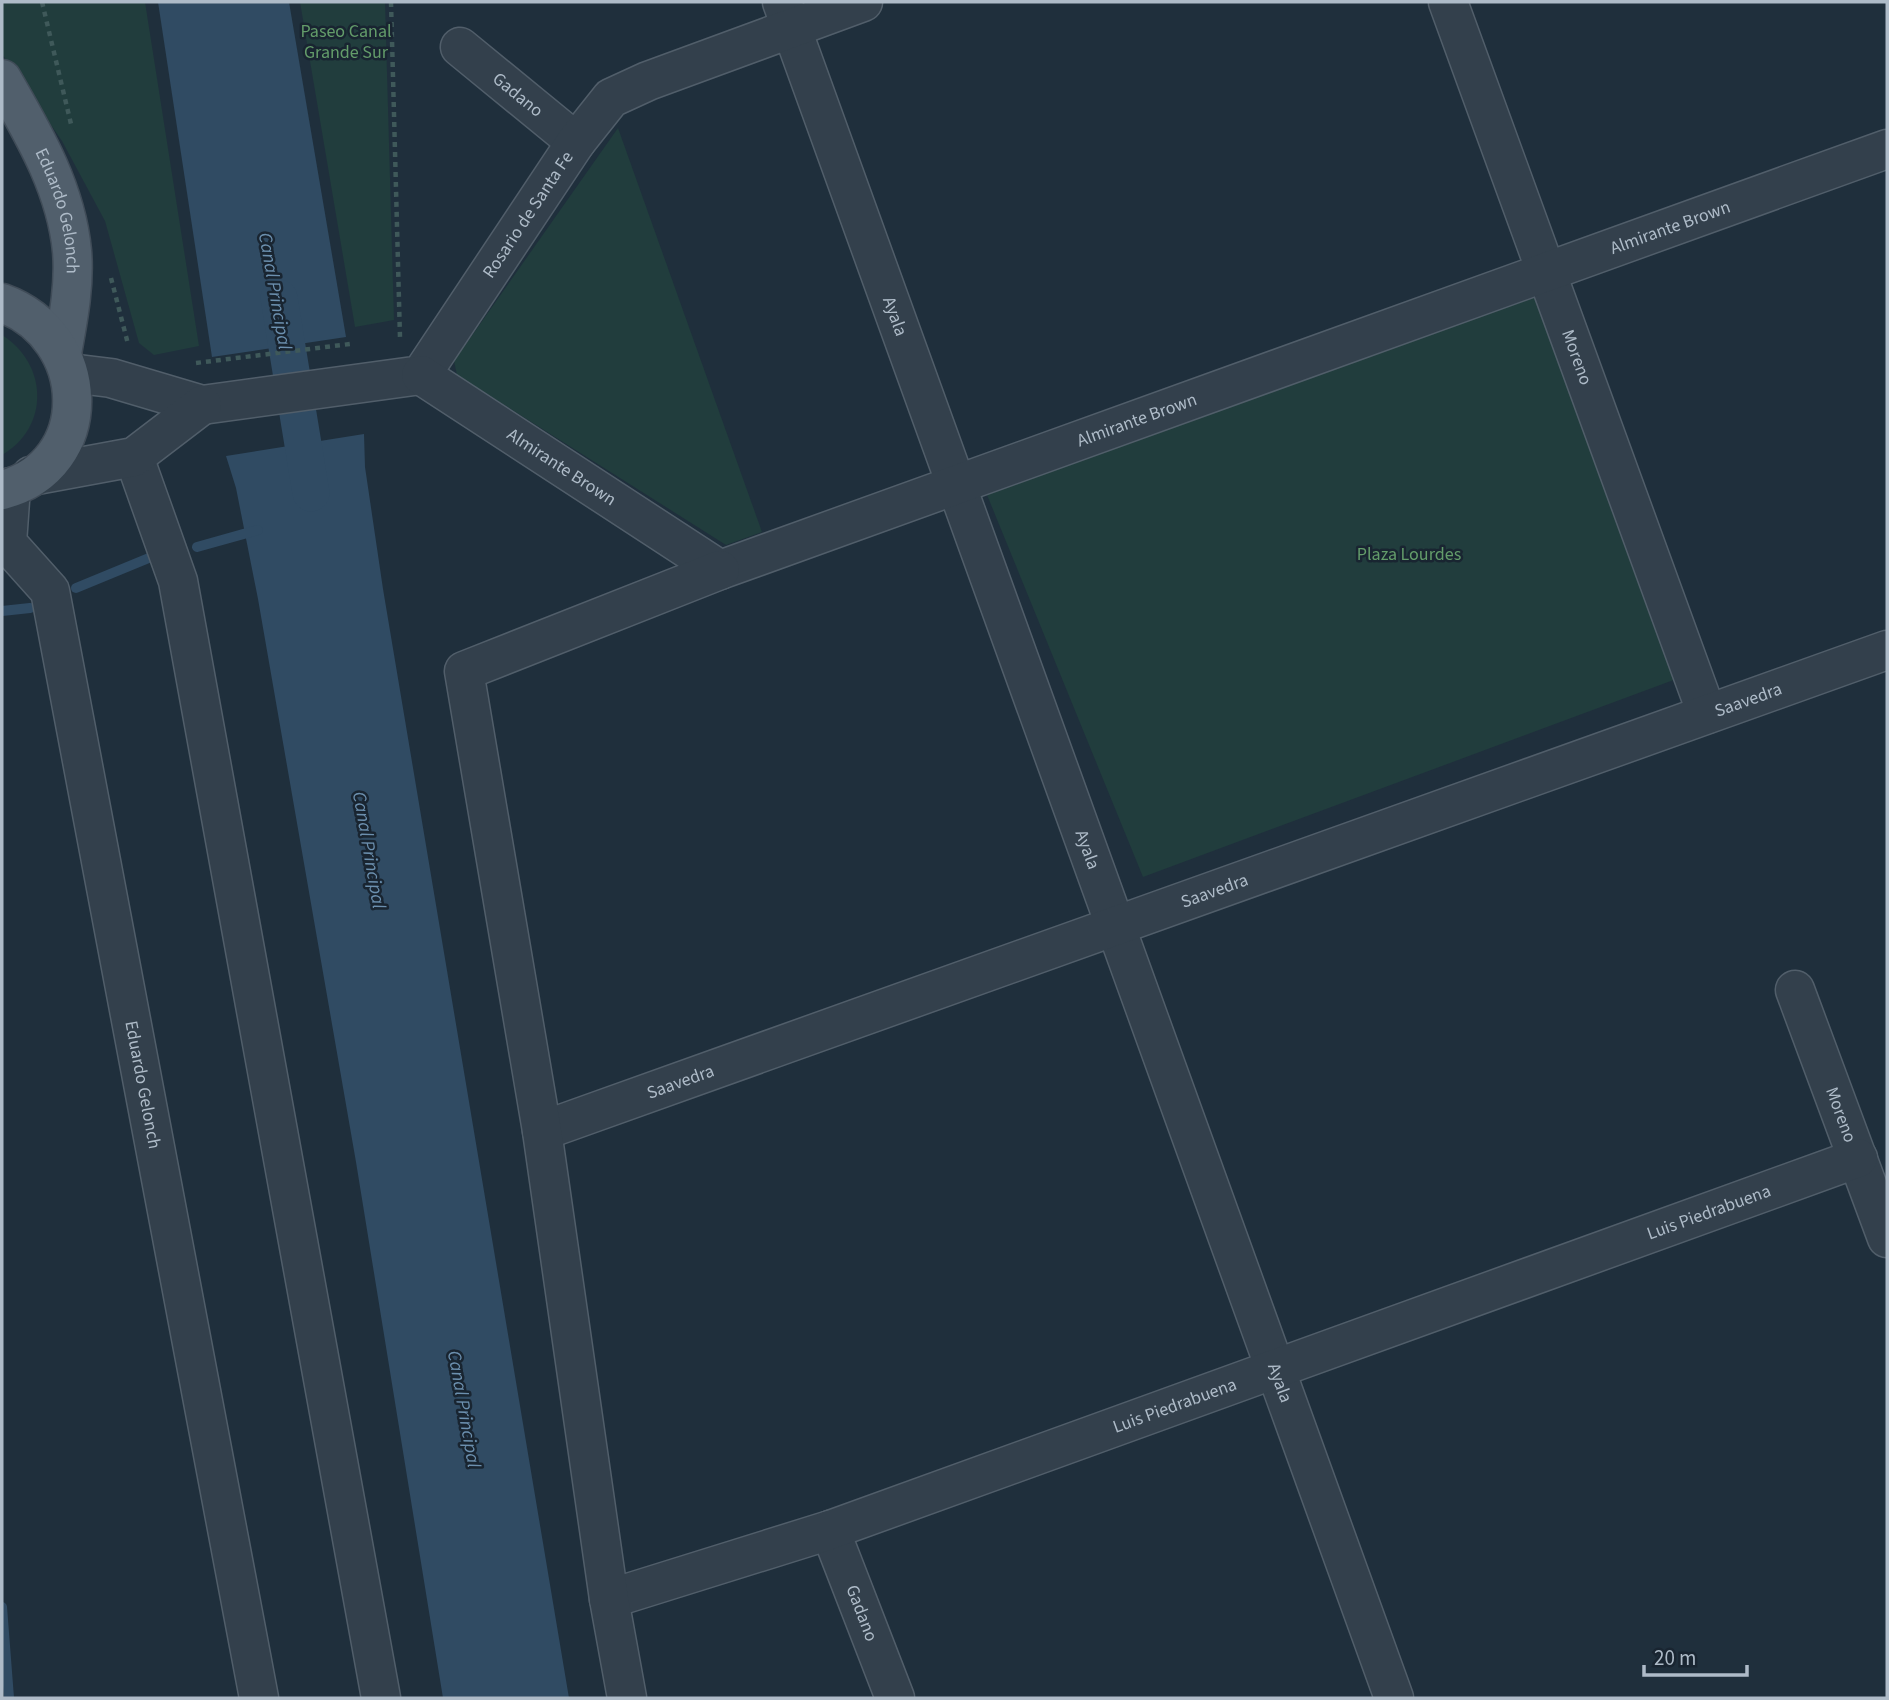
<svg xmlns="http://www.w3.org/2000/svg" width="1889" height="1700" font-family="'Source Sans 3',sans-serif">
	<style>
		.green { fill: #213d3d }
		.water { fill: #304b63 }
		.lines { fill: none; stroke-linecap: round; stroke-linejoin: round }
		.stream { stroke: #304b63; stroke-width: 10 }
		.canal { stroke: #304b63; stroke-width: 37 }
		.minor-casing { stroke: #515e6a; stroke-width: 41 }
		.major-casing { stroke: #404c58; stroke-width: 41 }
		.path { stroke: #3f595a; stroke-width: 4.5; stroke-dasharray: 5 5; stroke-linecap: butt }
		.minor { stroke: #33404c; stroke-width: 38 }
		.major { stroke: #515f6c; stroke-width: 38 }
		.labels { text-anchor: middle; stroke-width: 5; stroke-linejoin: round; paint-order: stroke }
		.park-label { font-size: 18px; fill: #639c6a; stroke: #192531 }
		.street-label { font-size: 18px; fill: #aebbc8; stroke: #192531 }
		.water-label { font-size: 19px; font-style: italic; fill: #6c90af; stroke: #192531 }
	</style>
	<rect width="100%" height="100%" fill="#1f2f3c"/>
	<!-- green -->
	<g class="green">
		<path d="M2 2H145L199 346 154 355 139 343 105 221 62 141 2 54Z"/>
		<path d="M300 2H385L394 320 355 327Z"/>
		<path d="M618 128 762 532 726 545 457 375 454 361Z"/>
		<path d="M1534 282 1679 678 1143 877 985 490Z"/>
		<path d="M2 335C48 364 50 427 2 455Z"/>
	</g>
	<!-- water -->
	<g class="water">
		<path d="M158 2H289L346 337 212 357Z"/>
		<path d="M364 434 365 467 383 589 569 1698H443L356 1162 258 599 236 488 226 456Z"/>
	</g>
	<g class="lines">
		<!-- stream -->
		<g class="stream">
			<path d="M197 547 258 530"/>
			<path d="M76 588 161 553"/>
			<path d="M2 611 30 608"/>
			<path d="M2 1607 9 1698"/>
		</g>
		<!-- canal -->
		<path class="canal" d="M279 298 311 493"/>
		<defs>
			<g id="minor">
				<path id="s1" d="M782 2 1394 1698"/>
				<path id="s2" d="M1448 2 1707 714"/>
				<path id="s3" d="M460 47 576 142"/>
				<path id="s4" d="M70 373 111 378 202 405 421 375 576 142 611 98 648 81 863 2"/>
				<path id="s5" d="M421 375 720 570 1887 149"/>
				<path d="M134 457 178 581 381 1698"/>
				<path d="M31 476 134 457 202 405"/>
				<path id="s6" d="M11 487 7 543 50 591 259 1698"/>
				<path id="s7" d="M1795 990 1887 1238"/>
				<path id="s8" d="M542 1131 1887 650"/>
				<path id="s9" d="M830 1530 895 1698"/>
				<path id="s10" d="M609 1599 830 1530 1858 1158"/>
				<path d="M627 1698 609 1599 542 1131 464 671 720 570"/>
			</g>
			<g id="major">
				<path id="s11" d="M2 79C33 133 66 188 72 251 75 285 68 320 62 353"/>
				<path d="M2 303C93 336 98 465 2 490"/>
			</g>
		</defs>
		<!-- minor casing -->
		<use href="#minor" class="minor-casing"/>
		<!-- major casing -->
		<use href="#major" class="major-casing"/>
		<!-- path -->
		<g class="path">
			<path d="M42 2 71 124"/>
			<path d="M391 2 400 338"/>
			<path d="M111 278 128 344"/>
			<path d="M196 363 350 344"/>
		</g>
		<!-- minor -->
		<use href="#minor" class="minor"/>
		<!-- major -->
		<use href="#major" class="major"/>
	</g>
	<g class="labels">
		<!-- park labels -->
		<g class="park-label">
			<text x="346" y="37">Paseo Canal<tspan x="346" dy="21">Grande Sur</tspan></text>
			<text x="1409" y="560">Plaza Lourdes</text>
		</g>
		<!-- street labels -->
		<g class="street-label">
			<text dy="6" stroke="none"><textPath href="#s3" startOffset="75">Gadano</textPath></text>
			<text dy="6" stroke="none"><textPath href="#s11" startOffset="145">Eduardo Gelonch</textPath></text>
			<text dy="6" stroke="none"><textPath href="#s4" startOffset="550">Rosario de Santa Fe</textPath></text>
			<text dy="6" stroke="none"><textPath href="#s5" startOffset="1367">Almirante Brown</textPath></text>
			<text dy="6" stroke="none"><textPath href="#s1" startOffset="334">Ayala</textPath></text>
			<text dy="6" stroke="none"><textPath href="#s2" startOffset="378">Moreno</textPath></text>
			<text dy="6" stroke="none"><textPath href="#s5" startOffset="800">Almirante Brown</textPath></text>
			<text dy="6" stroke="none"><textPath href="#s5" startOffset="168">Almirante Brown</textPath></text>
			<text dy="6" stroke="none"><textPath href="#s8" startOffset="1281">Saavedra</textPath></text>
			<text dy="6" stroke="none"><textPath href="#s1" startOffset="901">Ayala</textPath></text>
			<text dy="6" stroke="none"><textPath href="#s8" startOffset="714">Saavedra</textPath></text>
			<text dy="6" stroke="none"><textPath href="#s8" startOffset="147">Saavedra</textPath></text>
			<text dy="6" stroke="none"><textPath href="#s6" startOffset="623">Eduardo Gelonch</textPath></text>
			<text dy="6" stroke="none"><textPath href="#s7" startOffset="133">Moreno</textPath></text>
			<text dy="6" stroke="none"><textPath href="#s10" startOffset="1166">Luis Piedrabuena</textPath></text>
			<text dy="6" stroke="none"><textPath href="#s1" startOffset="1468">Ayala</textPath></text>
			<text dy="6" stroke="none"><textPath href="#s10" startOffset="598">Luis Piedrabuena</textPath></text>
			<text dy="6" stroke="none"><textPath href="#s9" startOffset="89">Gadano</textPath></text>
		</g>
		<!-- water labels -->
		<g class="water-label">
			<text transform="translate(276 291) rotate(80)" y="7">Canal Principal</text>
			<text transform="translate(370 850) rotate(80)" y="7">Canal Principal</text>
			<text transform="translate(465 1409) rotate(80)" y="7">Canal Principal</text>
		</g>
	</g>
	<!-- border -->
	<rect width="1889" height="1700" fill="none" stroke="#aebbc8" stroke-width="7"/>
	<!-- scale -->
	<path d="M1644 1665v10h103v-10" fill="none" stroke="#aebbc8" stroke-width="3.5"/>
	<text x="1654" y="1665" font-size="21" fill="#aebbc8" stroke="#192531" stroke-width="5" paint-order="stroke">20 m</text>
</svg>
